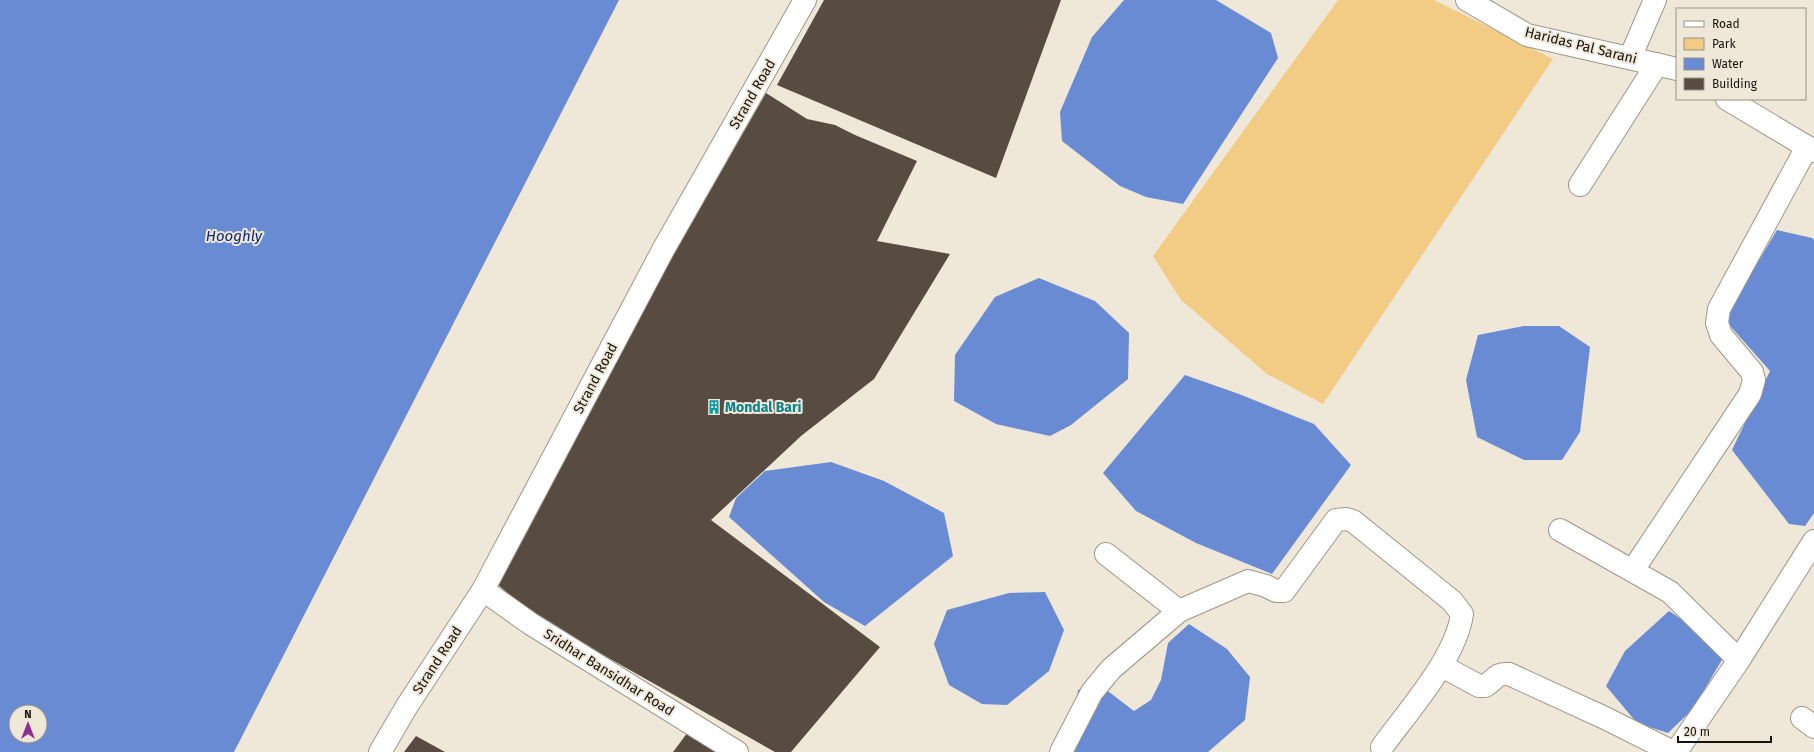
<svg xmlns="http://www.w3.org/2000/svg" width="1814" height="752" font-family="'Fira Sans',sans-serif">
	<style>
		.green { fill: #f2cc84 }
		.water { fill: #698bd4; fill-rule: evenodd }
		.building { fill: #574b42 }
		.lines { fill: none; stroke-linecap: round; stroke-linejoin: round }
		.minor-casing { stroke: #9e9789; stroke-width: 24 }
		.tertiary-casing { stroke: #9e9789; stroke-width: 24 }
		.minor { stroke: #fff; stroke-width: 22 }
		.tertiary { stroke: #fff; stroke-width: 22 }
		.labels { text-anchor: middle; stroke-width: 4; stroke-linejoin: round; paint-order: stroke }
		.street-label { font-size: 14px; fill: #16130e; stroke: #efe7d8 }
		.culture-label { font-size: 14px; font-weight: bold; fill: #0d838f; stroke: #efe7d8; text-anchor: start }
		.water-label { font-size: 15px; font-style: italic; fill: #0b287c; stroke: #efe7d8 }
	</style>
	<rect width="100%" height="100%" fill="#efe7d8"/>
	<!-- green -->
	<path class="green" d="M1338 0H1434L1553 59 1323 404 1267 374 1181 300 1153 256Z"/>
	<!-- water -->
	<g class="water">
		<path d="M0 0H619L234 752H0ZM16 712H40V736H16Z"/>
		<path d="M1124 0H1216L1271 33 1278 58 1183 204 1146 197 1120 186 1062 141 1060 112 1092 37Z"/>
		<path d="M1777 230 1812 238 1814 240V513L1805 526 1789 524 1732 450 1770 371 1724 319Z"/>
		<path d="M1039 278 1095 301 1129 333 1128 379 1071 425 1050 436 996 424 954 401 955 355 995 297Z"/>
		<path d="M1524 326H1559L1590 347 1580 432 1562 460H1524L1477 437 1466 380 1478 335Z"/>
		<path d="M1185 375 1239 394 1314 424 1351 465 1272 574 1196 543 1136 511 1103 473Z"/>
		<path d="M831 462 884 481 944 513 953 556 865 626 824 602 729 517 736 498 765 471Z"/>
		<path d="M1045 592 1064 630 1049 671 1007 705 982 704 949 685 934 644 947 610 1009 593Z"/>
		<path d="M1669 611 1707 636 1723 658 1693 709 1668 733 1637 723 1606 686 1625 651Z"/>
		<path d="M1189 624 1227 649 1250 677 1245 720 1208 752H1065L1073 731 1078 690 1096 682 1134 711 1151 700 1161 680 1168 643Z"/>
	</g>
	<!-- building -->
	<g class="building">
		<path d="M824 0H1061L996 178 777 85Z"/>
		<path d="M766 93 807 119 835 125 855 135 917 161 877 241 950 254 874 379 801 436 711 520 880 647 791 752H775L536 617 497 584 660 278Z"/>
		<path d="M688 732 722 752H673Z"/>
		<path d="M416 736 445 752H404Z"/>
	</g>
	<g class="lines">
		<defs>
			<g id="minor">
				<path d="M1467 0 1527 35 1677 69"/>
				<path d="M1630 58 1655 0"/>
				<path d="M1727 99 1814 151"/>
				<path d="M1580 185 1657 64"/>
				<path d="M1560 530 1670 592 1739 660 1676 752"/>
				<path d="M1106 554 1179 611"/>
				<path d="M1633 570 1750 394 1754 380 1752 372 1721 335 1717 323 1719 309 1807 147"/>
				<path d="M1739 660 1814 541"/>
				<path d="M1442 666 1479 686H1485C1496 680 1494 673 1509 674L1605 718 1673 752"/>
				<path d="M1802 718 1814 727"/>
				<path d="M1061 752 1092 692 1111 669 1179 611 1248 581 1266 586 1276 591H1284L1336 520 1346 519 1353 521 1452 601 1462 614C1456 658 1408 711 1382 747"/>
			</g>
			<g id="tertiary">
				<path d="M483 590 531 624 737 752"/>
				<path d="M380 752 407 706 483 590 663 250 805 0"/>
			</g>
		</defs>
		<!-- minor casing -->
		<use href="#minor" class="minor-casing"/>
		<!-- tertiary casing -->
		<use href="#tertiary" class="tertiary-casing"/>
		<!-- minor -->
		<use href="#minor" class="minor"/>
		<!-- tertiary -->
		<use href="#tertiary" class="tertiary"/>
	</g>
	<!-- icons -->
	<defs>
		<symbol id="building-bare" viewBox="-9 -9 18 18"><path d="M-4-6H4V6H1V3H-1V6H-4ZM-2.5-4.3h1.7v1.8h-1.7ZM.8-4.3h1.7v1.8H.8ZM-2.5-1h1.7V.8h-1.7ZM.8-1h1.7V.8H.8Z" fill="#0f9aa8" stroke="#efe7d8" stroke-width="2.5" paint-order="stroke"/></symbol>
	</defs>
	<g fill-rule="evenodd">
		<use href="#building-bare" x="704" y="397" width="20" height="20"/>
	</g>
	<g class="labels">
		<!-- street labels -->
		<g class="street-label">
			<text transform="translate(1581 45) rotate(14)" y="5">Haridas Pal Sarani</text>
			<text transform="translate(752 94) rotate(-60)" y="5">Strand Road</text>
			<text transform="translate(595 378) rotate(-62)" y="5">Strand Road</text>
			<text transform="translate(437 660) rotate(-57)" y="5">Strand Road</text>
			<text transform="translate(609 672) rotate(32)" y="5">Sridhar Bansidhar Road</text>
		</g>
		<!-- culture labels -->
		<g class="culture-label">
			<text x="725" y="412">Mondal Bari</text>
		</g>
		<!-- water labels -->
		<g class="water-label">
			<text x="234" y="241">Hooghly</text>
		</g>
	</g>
	<!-- legend -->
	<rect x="1676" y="8" width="130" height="92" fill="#efe7d8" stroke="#989287"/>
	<rect x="1684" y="21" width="20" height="6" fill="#ffffff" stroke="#989287"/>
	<text x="1712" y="28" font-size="12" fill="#16130e">Road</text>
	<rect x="1684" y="38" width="20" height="12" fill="#f2cc84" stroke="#989287"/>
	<text x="1712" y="48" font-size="12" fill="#16130e">Park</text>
	<rect x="1684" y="58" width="20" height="12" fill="#698bd4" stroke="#989287"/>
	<text x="1712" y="68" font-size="12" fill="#16130e">Water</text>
	<rect x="1684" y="78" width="20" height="12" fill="#574b42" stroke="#989287"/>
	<text x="1712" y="88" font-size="12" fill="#16130e">Building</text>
	<!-- north arrow -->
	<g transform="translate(28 724)"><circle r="19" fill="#efe7d8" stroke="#989287"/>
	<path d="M0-3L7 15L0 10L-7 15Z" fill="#8e2c94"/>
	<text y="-6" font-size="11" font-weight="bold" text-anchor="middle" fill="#16130e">N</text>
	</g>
	<!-- scale -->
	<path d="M1678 736v6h93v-6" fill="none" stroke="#16130e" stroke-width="2"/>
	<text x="1684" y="736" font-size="12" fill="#16130e" stroke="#efe7d8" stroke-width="3" paint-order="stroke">20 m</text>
</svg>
